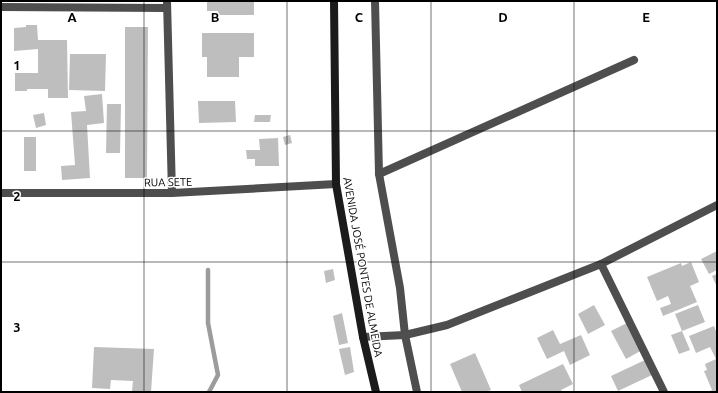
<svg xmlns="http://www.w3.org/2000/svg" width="718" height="393" font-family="Ubuntu,sans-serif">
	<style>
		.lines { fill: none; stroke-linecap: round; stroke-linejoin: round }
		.stream { stroke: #9c9c9c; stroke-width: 4.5 }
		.building { fill: #bebebe }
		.street { stroke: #4e4e4e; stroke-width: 8 }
		.secondary { stroke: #1b1b1b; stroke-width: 8 }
		.grid { fill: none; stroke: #000; stroke-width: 1; stroke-opacity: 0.55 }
		.labels { text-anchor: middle; stroke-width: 3; stroke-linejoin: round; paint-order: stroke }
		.street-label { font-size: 11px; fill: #000; stroke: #fff }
		.grid-label { font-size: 13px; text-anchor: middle; font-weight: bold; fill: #000; stroke: #fff; stroke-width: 3; stroke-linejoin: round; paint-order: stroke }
	</style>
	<rect width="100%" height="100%" fill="#fff"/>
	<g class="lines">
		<!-- stream -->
		<path class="stream" d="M208 270V323L218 375 209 392"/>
	</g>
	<!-- building -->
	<g class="building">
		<path d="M207 1H254V15H218V11H207Z"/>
		<path d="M26 25H37L38 40H67L68 98H48V89H27V91H15V73H38V49L14 51V28L26 27Z"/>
		<path d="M125 27H148L147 178H125Z"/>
		<path d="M202 33H254V57H239V77H207V57H202Z"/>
		<path d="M70 54H106L105 91 69 90Z"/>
		<path d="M102 94 104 123 87 125 90 178 62 180 61 166 75 165 71 112 86 111 84 96Z"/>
		<path d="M198 101H235L236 122 199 123Z"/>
		<path d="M107 104H121L120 153H106Z"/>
		<path d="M44 113 46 125 36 128 33 115Z"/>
		<path d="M255 115H271L270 122H254Z"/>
		<path d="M290 135 292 143 285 145 283 137Z"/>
		<rect x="24" y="137" width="12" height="34"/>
		<path d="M278 138 279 166H255V159H247L246 150H260L259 139Z"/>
		<path d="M717 251V270L709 274 701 259Z"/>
		<path d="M691 262 699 282 690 286 697 302 663 316 660 308 671 304 668 296 657 301 647 277 681 263 682 266Z"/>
		<path d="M333 269 335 280 326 283 324 271Z"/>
		<path d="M717 274V287L712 276Z"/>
		<path d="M594 305 605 325 588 334 578 314Z"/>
		<path d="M698 305 705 322 682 331 675 314Z"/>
		<path d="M342 313 348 343 339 345 333 316Z"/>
		<path d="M629 322 644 349 626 359 611 331Z"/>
		<path d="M714 326 717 334V392H708L712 390 704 371 707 370 705 364 716 359 710 347 696 353 689 336Z"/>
		<path d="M553 330 560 344 581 335 590 355 570 365 564 351 547 359 537 338Z"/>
		<path d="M682 331 690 350 679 354 671 335Z"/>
		<path d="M94 347 154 349 151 392 132 391 133 381 111 380 110 389 92 388Z"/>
		<path d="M350 347 354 372 345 375 339 349Z"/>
		<path d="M475 353 491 390 485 392H462L450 364Z"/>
		<path d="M645 360 652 375 618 391 611 376Z"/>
		<path d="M563 364 573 384 561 390 562 392H522L519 385Z"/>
	</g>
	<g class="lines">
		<!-- street -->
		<g class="street">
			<path d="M167 1 172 193"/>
			<path d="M375 1 379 174 400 288 405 335 417 392"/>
			<path d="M1 7 167 8"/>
			<path d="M379 174 634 60"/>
			<path d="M1 193H172L336 184"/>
			<path d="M601 264 664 392"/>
			<path d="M363 337 405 335 447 325 601 264 717 205"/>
		</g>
		<!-- secondary -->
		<path class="secondary" d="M334 1 336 184 363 337 376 392"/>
	</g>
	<!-- grid -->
	<path class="grid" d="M144 1V392M287 1V392M431 1V392M574 1V392M1 131H717M1 262H717"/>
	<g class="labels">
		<!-- street labels -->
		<g class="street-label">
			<text transform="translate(168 182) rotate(-1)" y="4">RUA SETE</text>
			<text transform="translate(363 267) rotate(80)" y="4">AVENIDA JOSÉ PONTES DE ALMEIDA</text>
		</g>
	</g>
	<g class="grid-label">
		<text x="72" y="22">A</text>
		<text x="215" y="22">B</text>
		<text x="359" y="22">C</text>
		<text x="503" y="22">D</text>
		<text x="646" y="22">E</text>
		<text x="17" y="70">1</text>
		<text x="17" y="201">2</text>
		<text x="17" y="332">3</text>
	</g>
	<!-- border -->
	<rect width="718" height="393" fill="none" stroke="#000000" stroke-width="4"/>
</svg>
